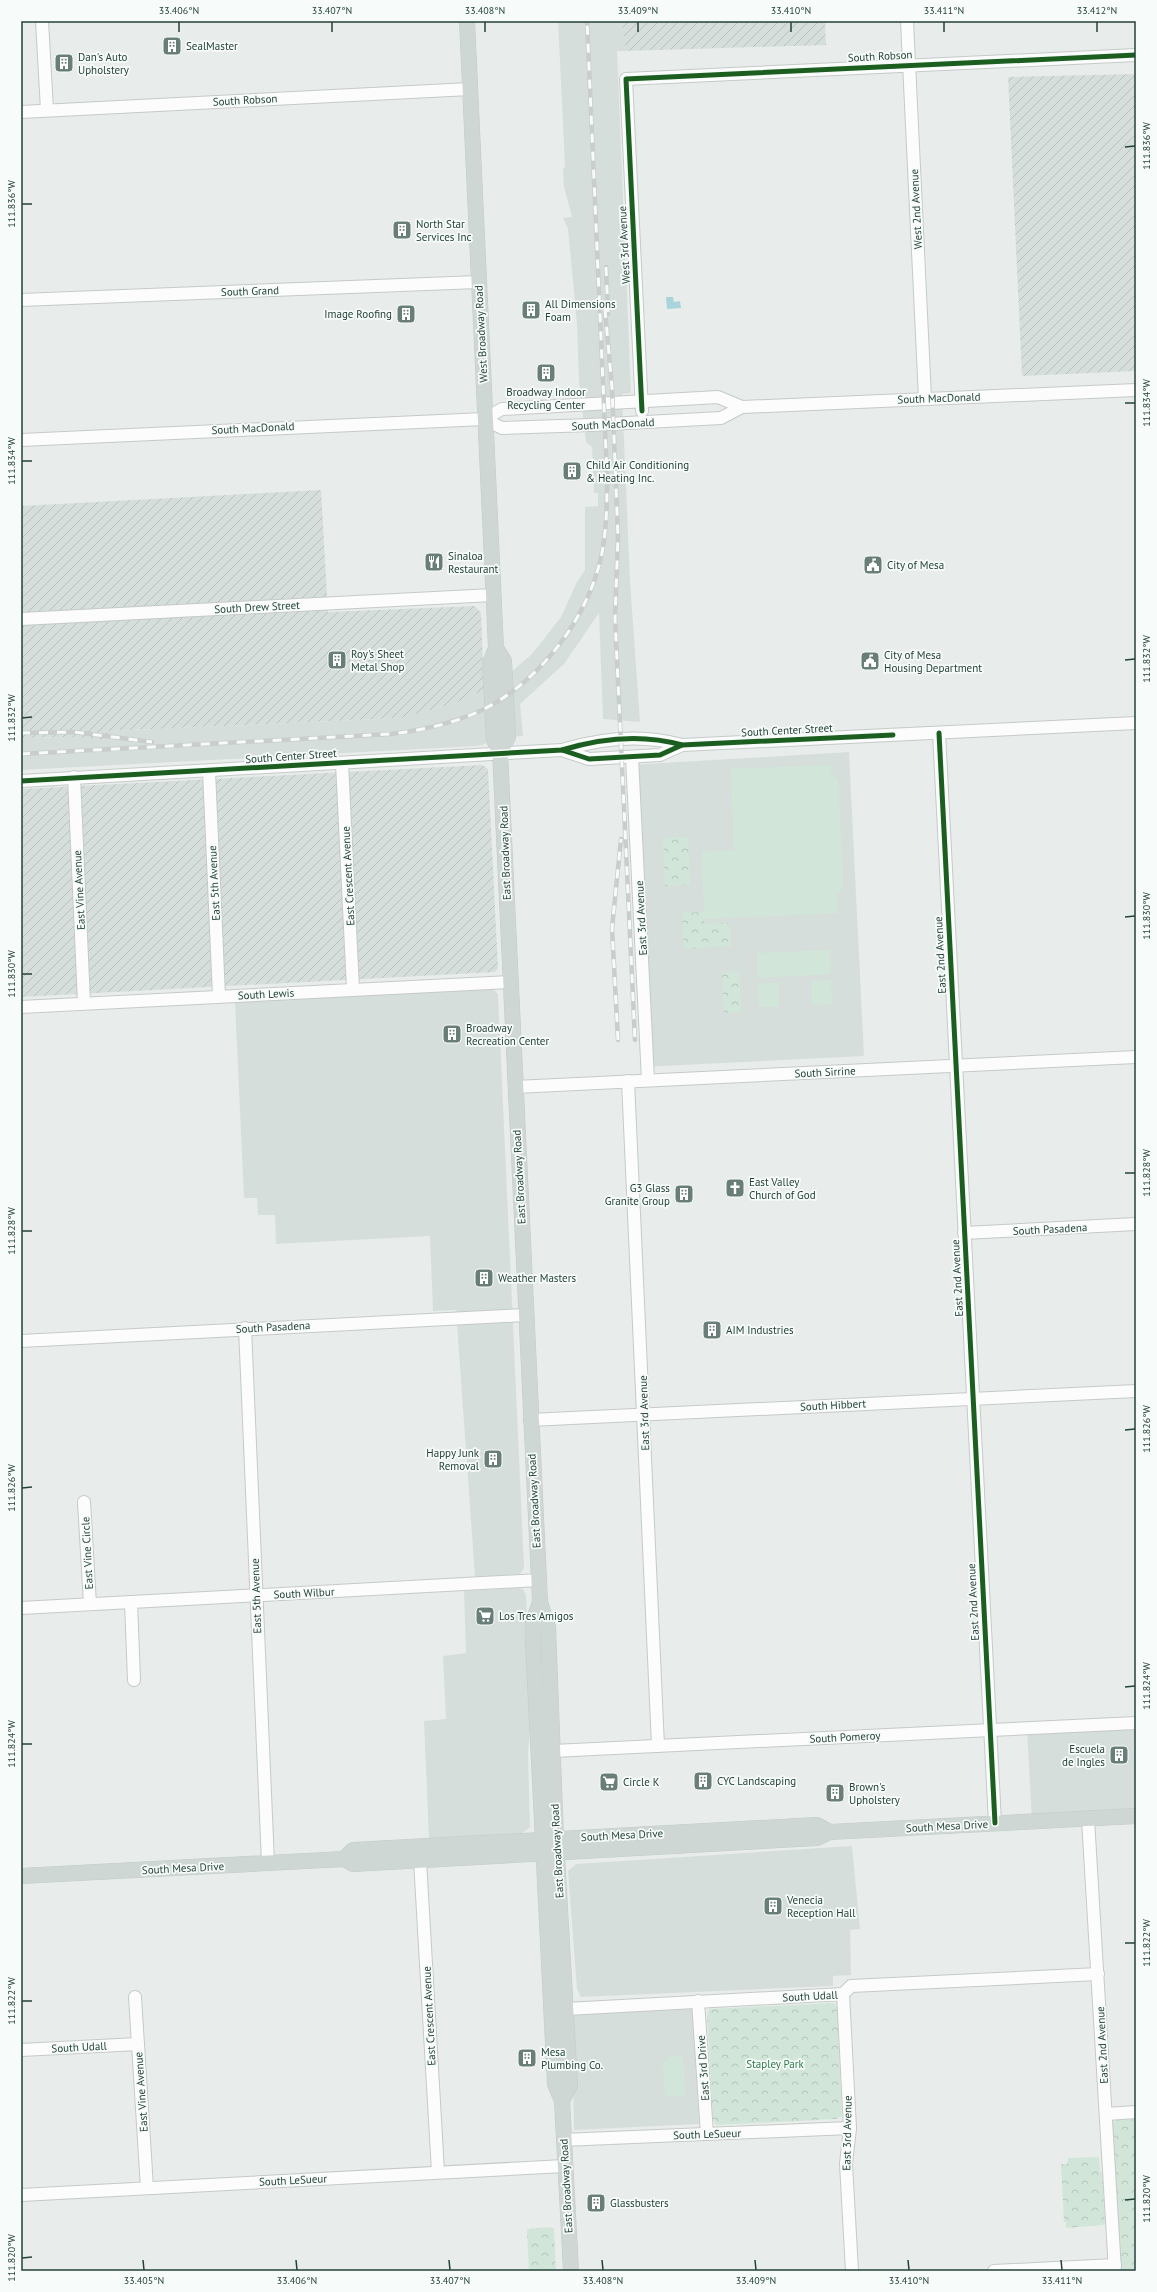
<svg xmlns="http://www.w3.org/2000/svg" width="1157" height="2292" font-family="'PT Sans',sans-serif">
	<style>
		.built { fill: #d6dedb }
		.industrial { fill: url(#industrial-furrows) }
		.grass { fill: #d1e6d8 }
		.forest { fill: url(#forest-crowns) }
		.water { fill: #a9d4db }
		.lines { fill: none; stroke-linecap: round; stroke-linejoin: round }
		.minor-casing { stroke: #c5cac8; stroke-width: 14 }
		.major-casing { stroke: #c3ccc9; stroke-width: 16 }
		.minor { stroke: #fcfcfc; stroke-width: 12 }
		.major { stroke: #cfd7d5; stroke-width: 15 }
		.rail-casing { stroke: #c9cdcc; stroke-width: 4.5 }
		.rail { stroke: #f7fbf9; stroke-width: 3; stroke-dasharray: 9; stroke-linecap: butt }
		.cycleway-casing { stroke: #f7fbf9; stroke-width: 8 }
		.cycleway { stroke: #1b5e20; stroke-width: 5 }
		.ticks { fill: none; stroke: #24423a; stroke-width: 1.5 }
		.labels { text-anchor: middle; stroke-width: 3.5; stroke-linejoin: round; paint-order: stroke }
		.poi-label { font-size: 11px; fill: #24423a; stroke: #f7fbf9; text-anchor: start }
		.street-label { font-size: 11px; fill: #24423a; stroke: #f7fbf9 }
		.park-label { font-size: 11px; fill: #2d7a4b; stroke: #f7fbf9 }
		.neatline { fill: none; stroke: #24423a; stroke-width: 1.5 }
		.ticks-label { font-size: 10px; text-anchor: middle; fill: #24423a }
	</style>
	<defs>
		<pattern id="industrial-furrows" width="10" height="10" patternUnits="userSpaceOnUse"><rect width="10" height="10" fill="#d6dedb"/><path d="M-1 1l2-2M0 10L10 0M9 11l2-2" fill="none" stroke="#b8c0bd"/></pattern>
		<pattern id="forest-crowns" width="20" height="18" patternUnits="userSpaceOnUse"><rect width="20" height="18" fill="#d1e6d8"/><path d="M2 6a3 3 0 1 1 6 0M12 15a3 3 0 1 1 6 0" fill="none" stroke="#b3c6ba"/></pattern>
	</defs>
	<rect width="100%" height="100%" fill="#e8edeb"/>
	<!-- built -->
	<g class="built">
		<path d="M558 21H622L625 51H617L631 393 622 394 630 581 640 722 603 719 599 613 564 664 520 704 523 736 487 738 485 744 478 746 21 770V738L66 737 106 740 108 731 401 718 453 704 497 684 532 654 561 617 577 582 585 570V507L598 506V493H594L592 447 586 442 579 382 577 324 568 229 563 218 572 217 564 187 563 170 565 166Z"/>
		<path d="M849 752 864 1056 642 1067 629 765Z"/>
		<path d="M493 989 498 994 524 1568 520 1574 475 1577 456 1310 433 1311 430 1236 276 1244 275 1215H258L257 1198H244L235 1002Z"/>
		<path d="M519 1588 523 1589 526 1595 531 1718 528 1753 530 1827 521 1834 429 1839 424 1721 446 1719 443 1656 466 1653 464 1591Z"/>
		<path d="M1136 1723V1816L1032 1821 1027 1728Z"/>
		<path d="M852 1846 860 1929 850 1930 851 1975 833 1976V1986L581 1997 577 1989 568 1871 576 1864Z"/>
		<path d="M693 2008 699 2124 574 2130 572 2014Z"/>
	</g>
	<!-- industrial -->
	<g class="industrial">
		<path d="M622 21H825L826 45 625 51Z"/>
		<path d="M1136 74V371L1022 376 1008 77Z"/>
		<path d="M321 490 328 612 475 606 481 613 484 690 453 704 401 718 108 731 106 740 66 737 21 738V506Z"/>
		<path d="M482 765 488 769 498 968 495 972 21 997V789Z"/>
	</g>
	<!-- grass -->
	<g class="grass">
		<path d="M831 765V774L838 780 843 886 840 892H836L838 913 704 919 702 852 734 850 731 769Z"/>
		<path d="M830 950 831 974 758 978 757 953Z"/>
		<path d="M831 980 832 1004 812 1005V981Z"/>
		<path d="M778 983 779 1006 759 1007 758 984Z"/>
		<path d="M683 2056 685 2095 665 2096 663 2061H668V2057Z"/>
	</g>
	<!-- forest -->
	<g class="forest">
		<path d="M688 837 690 885 665 886 663 838Z"/>
		<path d="M704 912V924L728 923V926H730L731 946 684 949 682 913Z"/>
		<path d="M739 971 741 1012 724 1013 722 972Z"/>
		<path d="M834 2003 837 2007 842 2116 836 2119 716 2125 713 2119 707 2016 709 2009Z"/>
		<path d="M1136 2119V2271H1121L1111 2124 1116 2120Z"/>
		<path d="M1097 2157 1099 2158 1100 2172H1102L1105 2223 1103 2225 1066 2228V2222H1064L1061 2164H1067L1068 2158Z"/>
		<path d="M548 2227 554 2229 556 2271H529L527 2229Z"/>
	</g>
	<!-- water -->
	<path class="water" d="M666 297H673L674 302 680 301 681 308 667 309Z"/>
	<g class="lines">
		<defs>
			<g id="minor">
				<path d="M42 21 47 110"/>
				<path d="M907 21 925 398"/>
				<path d="M21 112 470 89"/>
				<path d="M21 300 478 282"/>
				<path d="M642 411 626 79 1136 55"/>
				<path d="M484 419 502 428 590 425 721 418 742 407 1136 390"/>
				<path d="M21 440 484 419 502 409 718 397 742 407"/>
				<path d="M21 619 493 595"/>
				<path d="M939 733 995 1823"/>
				<path d="M562 750 589 759 660 755 682 745"/>
				<path d="M632 757 648 1080"/>
				<path d="M342 763 353 989"/>
				<path d="M209 771 219 996"/>
				<path d="M74 777 84 1003"/>
				<path d="M21 781 562 750C601 738 643 734 682 745L1136 723"/>
				<path d="M21 1007 510 982"/>
				<path d="M628 1081 658 1746"/>
				<path d="M515 1087 1136 1057"/>
				<path d="M964 1233 1136 1224"/>
				<path d="M245 1328 268 1863"/>
				<path d="M21 1341 525 1315"/>
				<path d="M530 1420 1136 1391"/>
				<path d="M84 1502 90 1604"/>
				<path d="M131 1602 134 1680"/>
				<path d="M21 1608 539 1580"/>
				<path d="M553 1751 1136 1723"/>
				<path d="M1088 1819 1115 2271"/>
				<path d="M420 1860 438 2172"/>
				<path d="M843 1994 850 2128 846 2164 852 2271"/>
				<path d="M135 1997 147 2188"/>
				<path d="M698 2001 707 2134"/>
				<path d="M566 2009 843 1994 851 1986 1098 1974"/>
				<path d="M21 2050 138 2044"/>
				<path d="M1106 2114 1136 2112"/>
				<path d="M563 2140 850 2128"/>
				<path d="M21 2195 564 2166"/>
				<path d="M994 2271 1115 2265"/>
			</g>
			<g id="major">
				<path d="M467 21 496 648 490 663 494 740 500 752 540 1602 548 1627 556 1838 570 2085 562 2101"/>
				<path d="M496 648 504 661 508 737 500 752"/>
				<path d="M540 1602 533 1622V1641L555 2084 562 2101 571 2271"/>
				<path d="M344 1859 353 1850 817 1825 830 1832"/>
				<path d="M21 1876 344 1859 353 1864 817 1838 830 1832 1136 1816"/>
			</g>
		</defs>
		<!-- minor casing -->
		<use href="#minor" class="minor-casing"/>
		<!-- major casing -->
		<use href="#major" class="major-casing"/>
		<!-- minor -->
		<use href="#minor" class="minor"/>
		<!-- major -->
		<use href="#major" class="major"/>
		<defs>
			<g id="rail">
				<path d="M606 267 608 314"/>
				<path d="M605 309 612 388 618 537 615 618 635 1040"/>
				<path d="M21 733 74 732 152 742"/>
				<path d="M21 754 391 734C423 730 452 724 482 710 541 681 589 617 602 553 607 527 607 500 607 474L587 21"/>
				<path d="M618 1040 612 928 621 839"/>
			</g>
		</defs>
		<!-- rail casing -->
		<use href="#rail" class="rail-casing"/>
		<!-- rail -->
		<use href="#rail" class="rail"/>
		<defs>
			<g id="cycleway">
				<path d="M642 411 626 79 1136 55"/>
				<path d="M939 733 995 1823"/>
				<path d="M562 750 589 759 660 755 682 745"/>
				<path d="M21 781 562 750C601 738 643 734 682 745L893 735"/>
			</g>
		</defs>
		<!-- cycleway casing -->
		<use href="#cycleway" class="cycleway-casing"/>
		<!-- cycleway -->
		<use href="#cycleway" class="cycleway"/>
	</g>
	<!-- ticks -->
	<path class="ticks" d="M179 22V32M332 22V32M485 22V32M638 22V32M791 22V32M944 22V32M1097 22V32M1125 147 1135 146M22 204H32M1125 403H1135M22 461H32M1125 660 1135 659M22 718 32 717M1125 917 1135 916M22 974H32M1125 1173H1135M22 1231H32M1125 1430 1135 1429M22 1488 32 1487M1125 1687 1135 1686M22 1744H32M1125 1943H1135M22 2001H32M1125 2200 1135 2199M22 2258 32 2257M143 2260 144 2270M296 2260 297 2270M449 2260 450 2270M602 2260 603 2270M755 2260 756 2270M908 2260 909 2270M1061 2260 1062 2270"/>
	<!-- icons -->
	<defs>
		<symbol id="building-square" viewBox="-11 -11 22 22"><rect x="-9" y="-9" width="18" height="18" rx="4" fill="#697e78" stroke="#f7fbf9"/><path d="M-4-6H4V6H1V3H-1V6H-4ZM-2.5-4.3h1.7v1.8h-1.7ZM.8-4.3h1.7v1.8H.8ZM-2.5-1h1.7V.8h-1.7ZM.8-1h1.7V.8H.8Z" fill="#fff"/></symbol>
		<symbol id="restaurant-square" viewBox="-11 -11 22 22"><rect x="-9" y="-9" width="18" height="18" rx="4" fill="#697e78" stroke="#f7fbf9"/><path d="M-5-6h1v4h1v-4h1v4h1v-4h1v5L-1.5 .5V6h-2V.5L-5-1ZM5-6V6H3V1.5H1.5Q1.5-4 5-6Z" fill="#fff"/></symbol>
		<symbol id="civic-square" viewBox="-11 -11 22 22"><rect x="-9" y="-9" width="18" height="18" rx="4" fill="#697e78" stroke="#f7fbf9"/><path d="M-.6-6.5H3V-4.5H.6V-3L4-1V1h2V6H-6V1h2V-1L-.6-3ZM-1.2 2.5V6h2.4V2.5Z" fill="#fff"/></symbol>
		<symbol id="church-square" viewBox="-11 -11 22 22"><rect x="-9" y="-9" width="18" height="18" rx="4" fill="#697e78" stroke="#f7fbf9"/><path d="M-1.2-6h2.4v3.5h3.3v2.4h-3.3V6h-2.4V-.1h-3.3v-2.4h3.3Z" fill="#fff"/></symbol>
		<symbol id="supermarket-square" viewBox="-11 -11 22 22"><rect x="-9" y="-9" width="18" height="18" rx="4" fill="#697e78" stroke="#f7fbf9"/><path d="M-6-5.5h2.5l.6 2H6L4.5 2H-2.5L-4.4-4H-6ZM-1.5 3.2a1.3 1.3 0 1 0 .1 0ZM3 3.2a1.3 1.3 0 1 0 .1 0Z" fill="#fff"/></symbol>
	</defs>
	<g fill-rule="evenodd">
		<use href="#building-square" x="161" y="35" width="22" height="22"/>
		<use href="#building-square" x="53" y="52" width="22" height="22"/>
		<use href="#building-square" x="391" y="219" width="22" height="22"/>
		<use href="#building-square" x="520" y="299" width="22" height="22"/>
		<use href="#building-square" x="395" y="303" width="22" height="22"/>
		<use href="#building-square" x="535" y="362" width="22" height="22"/>
		<use href="#building-square" x="561" y="460" width="22" height="22"/>
		<use href="#restaurant-square" x="423" y="551" width="22" height="22"/>
		<use href="#civic-square" x="862" y="554" width="22" height="22"/>
		<use href="#building-square" x="326" y="649" width="22" height="22"/>
		<use href="#civic-square" x="859" y="650" width="22" height="22"/>
		<use href="#building-square" x="441" y="1023" width="22" height="22"/>
		<use href="#church-square" x="724" y="1177" width="22" height="22"/>
		<use href="#building-square" x="673" y="1183" width="22" height="22"/>
		<use href="#building-square" x="473" y="1267" width="22" height="22"/>
		<use href="#building-square" x="701" y="1319" width="22" height="22"/>
		<use href="#building-square" x="482" y="1448" width="22" height="22"/>
		<use href="#supermarket-square" x="474" y="1605" width="22" height="22"/>
		<use href="#building-square" x="1108" y="1744" width="22" height="22"/>
		<use href="#building-square" x="692" y="1770" width="22" height="22"/>
		<use href="#supermarket-square" x="598" y="1771" width="22" height="22"/>
		<use href="#building-square" x="824" y="1782" width="22" height="22"/>
		<use href="#building-square" x="762" y="1895" width="22" height="22"/>
		<use href="#building-square" x="516" y="2047" width="22" height="22"/>
		<use href="#building-square" x="585" y="2192" width="22" height="22"/>
	</g>
	<g class="labels">
		<!-- poi labels -->
		<g class="poi-label">
			<text x="186" y="50">SealMaster</text>
			<text x="78" y="61">Dan's Auto<tspan x="78" dy="13">Upholstery</tspan></text>
			<text x="416" y="228">North Star<tspan x="416" dy="13">Services Inc</tspan></text>
			<text x="545" y="308">All Dimensions<tspan x="545" dy="13">Foam</tspan></text>
			<text x="392" y="318" text-anchor="end">Image Roofing</text>
			<text x="546" y="396" text-anchor="middle">Broadway Indoor<tspan x="546" dy="13">Recycling Center</tspan></text>
			<text x="586" y="469">Child Air Conditioning<tspan x="586" dy="13">&amp; Heating Inc.</tspan></text>
			<text x="448" y="560">Sinaloa<tspan x="448" dy="13">Restaurant</tspan></text>
			<text x="887" y="569">City of Mesa</text>
			<text x="351" y="658">Roy's Sheet<tspan x="351" dy="13">Metal Shop</tspan></text>
			<text x="884" y="659">City of Mesa<tspan x="884" dy="13">Housing Department</tspan></text>
			<text x="466" y="1032">Broadway<tspan x="466" dy="13">Recreation Center</tspan></text>
			<text x="749" y="1186">East Valley<tspan x="749" dy="13">Church of God</tspan></text>
			<text x="670" y="1192" text-anchor="end">G3 Glass<tspan x="670" dy="13">Granite Group</tspan></text>
			<text x="498" y="1282">Weather Masters</text>
			<text x="726" y="1334">AIM Industries</text>
			<text x="479" y="1457" text-anchor="end">Happy Junk<tspan x="479" dy="13">Removal</tspan></text>
			<text x="499" y="1620">Los Tres Amigos</text>
			<text x="1105" y="1753" text-anchor="end">Escuela<tspan x="1105" dy="13">de Ingles</tspan></text>
			<text x="717" y="1785">CYC Landscaping</text>
			<text x="623" y="1786">Circle K</text>
			<text x="849" y="1791">Brown's<tspan x="849" dy="13">Upholstery</tspan></text>
			<text x="787" y="1904">Venecia<tspan x="787" dy="13">Reception Hall</tspan></text>
			<text x="541" y="2056">Mesa<tspan x="541" dy="13">Plumbing Co.</tspan></text>
			<text x="610" y="2207">Glassbusters</text>
		</g>
		<!-- street labels -->
		<g class="street-label">
			<text transform="translate(880 56) rotate(-3)" y="4">South Robson</text>
			<text transform="translate(245 100) rotate(-3)" y="4">South Robson</text>
			<text transform="translate(916 209) rotate(-93)" y="4">West 2nd Avenue</text>
			<text transform="translate(624 245) rotate(-93)" y="4">West 3rd Avenue</text>
			<text transform="translate(250 291) rotate(-2)" y="4">South Grand</text>
			<text transform="translate(481 334) rotate(-93)" y="4">West Broadway Road</text>
			<text transform="translate(939 398) rotate(-2)" y="4">South MacDonald</text>
			<text transform="translate(613 424) rotate(-3)" y="4">South MacDonald</text>
			<text transform="translate(253 428) rotate(-3)" y="4">South MacDonald</text>
			<text transform="translate(257 607) rotate(-3)" y="4">South Drew Street</text>
			<text transform="translate(787 730) rotate(-3)" y="4">South Center Street</text>
			<text transform="translate(291 756) rotate(-4)" y="4">South Center Street</text>
			<text transform="translate(505 853) rotate(-92)" y="4">East Broadway Road</text>
			<text transform="translate(348 876) rotate(-93)" y="4">East Crescent Avenue</text>
			<text transform="translate(214 883) rotate(-93)" y="4">East 5th Avenue</text>
			<text transform="translate(79 890) rotate(-93)" y="4">East Vine Avenue</text>
			<text transform="translate(641 918) rotate(-93)" y="4">East 3rd Avenue</text>
			<text transform="translate(940 955) rotate(-93)" y="4">East 2nd Avenue</text>
			<text transform="translate(266 994) rotate(-3)" y="4">South Lewis</text>
			<text transform="translate(825 1072) rotate(-3)" y="4">South Sirrine</text>
			<text transform="translate(519 1177) rotate(-93)" y="4">East Broadway Road</text>
			<text transform="translate(1050 1229) rotate(-3)" y="4">South Pasadena</text>
			<text transform="translate(957 1278) rotate(-93)" y="4">East 2nd Avenue</text>
			<text transform="translate(273 1327) rotate(-3)" y="4">South Pasadena</text>
			<text transform="translate(833 1405) rotate(-3)" y="4">South Hibbert</text>
			<text transform="translate(644 1413) rotate(-92)" y="4">East 3rd Avenue</text>
			<text transform="translate(534 1501) rotate(-93)" y="4">East Broadway Road</text>
			<text transform="translate(87 1553) rotate(-93)" y="4">East Vine Circle</text>
			<text transform="translate(304 1593) rotate(-3)" y="4">South Wilbur</text>
			<text transform="translate(256 1596) rotate(-92)" y="4">East 5th Avenue</text>
			<text transform="translate(973 1602) rotate(-93)" y="4">East 2nd Avenue</text>
			<text transform="translate(845 1737) rotate(-3)" y="4">South Pomeroy</text>
			<text transform="translate(947 1826) rotate(-3)" y="4">South Mesa Drive</text>
			<text transform="translate(622 1835) rotate(-3)" y="4">South Mesa Drive</text>
			<text transform="translate(557 1851) rotate(-93)" y="4">East Broadway Road</text>
			<text transform="translate(183 1868) rotate(-3)" y="4">South Mesa Drive</text>
			<text transform="translate(810 1996) rotate(-3)" y="4">South Udall</text>
			<text transform="translate(429 2016) rotate(-93)" y="4">East Crescent Avenue</text>
			<text transform="translate(1102 2045) rotate(-93)" y="4">East 2nd Avenue</text>
			<text transform="translate(79 2047) rotate(-3)" y="4">South Udall</text>
			<text transform="translate(703 2068) rotate(-94)" y="4">East 3rd Drive</text>
			<text transform="translate(141 2092) rotate(-94)" y="4">East Vine Avenue</text>
			<text transform="translate(847 2133) rotate(-89)" y="4">East 3rd Avenue</text>
			<text transform="translate(707 2134) rotate(-2)" y="4">South LeSueur</text>
			<text transform="translate(293 2180) rotate(-3)" y="4">South LeSueur</text>
			<text transform="translate(566 2186) rotate(-93)" y="4">East Broadway Road</text>
		</g>
		<!-- park labels -->
		<g class="park-label">
			<text x="775" y="2068">Stapley Park</text>
		</g>
	</g>
	<!-- border -->
	<rect width="1157" height="2292" fill="none" stroke="#f7fbf9" stroke-width="44"/>
	<rect x="22" y="22" width="1113" height="2248" class="neatline"/>
	<g class="ticks-label">
		<text x="179" y="14">33.406°N</text>
		<text x="332" y="14">33.407°N</text>
		<text x="485" y="14">33.408°N</text>
		<text x="638" y="14">33.409°N</text>
		<text x="791" y="14">33.410°N</text>
		<text x="944" y="14">33.411°N</text>
		<text x="1097" y="14">33.412°N</text>
		<text transform="translate(1146 146) rotate(-90)" y="4">111.836°W</text>
		<text transform="translate(11 204) rotate(-90)" y="4">111.836°W</text>
		<text transform="translate(1146 403) rotate(-90)" y="4">111.834°W</text>
		<text transform="translate(11 461) rotate(-90)" y="4">111.834°W</text>
		<text transform="translate(1146 659) rotate(-90)" y="4">111.832°W</text>
		<text transform="translate(11 718) rotate(-90)" y="4">111.832°W</text>
		<text transform="translate(1146 916) rotate(-90)" y="4">111.830°W</text>
		<text transform="translate(11 974) rotate(-90)" y="4">111.830°W</text>
		<text transform="translate(1146 1173) rotate(-90)" y="4">111.828°W</text>
		<text transform="translate(11 1231) rotate(-90)" y="4">111.828°W</text>
		<text transform="translate(1146 1429) rotate(-90)" y="4">111.826°W</text>
		<text transform="translate(11 1488) rotate(-90)" y="4">111.826°W</text>
		<text transform="translate(1146 1686) rotate(-90)" y="4">111.824°W</text>
		<text transform="translate(11 1744) rotate(-90)" y="4">111.824°W</text>
		<text transform="translate(1146 1943) rotate(-90)" y="4">111.822°W</text>
		<text transform="translate(11 2001) rotate(-90)" y="4">111.822°W</text>
		<text transform="translate(1146 2199) rotate(-90)" y="4">111.820°W</text>
		<text transform="translate(11 2258) rotate(-90)" y="4">111.820°W</text>
		<text x="144" y="2284">33.405°N</text>
		<text x="297" y="2284">33.406°N</text>
		<text x="450" y="2284">33.407°N</text>
		<text x="603" y="2284">33.408°N</text>
		<text x="756" y="2284">33.409°N</text>
		<text x="909" y="2284">33.410°N</text>
		<text x="1062" y="2284">33.411°N</text>
	</g>
</svg>
